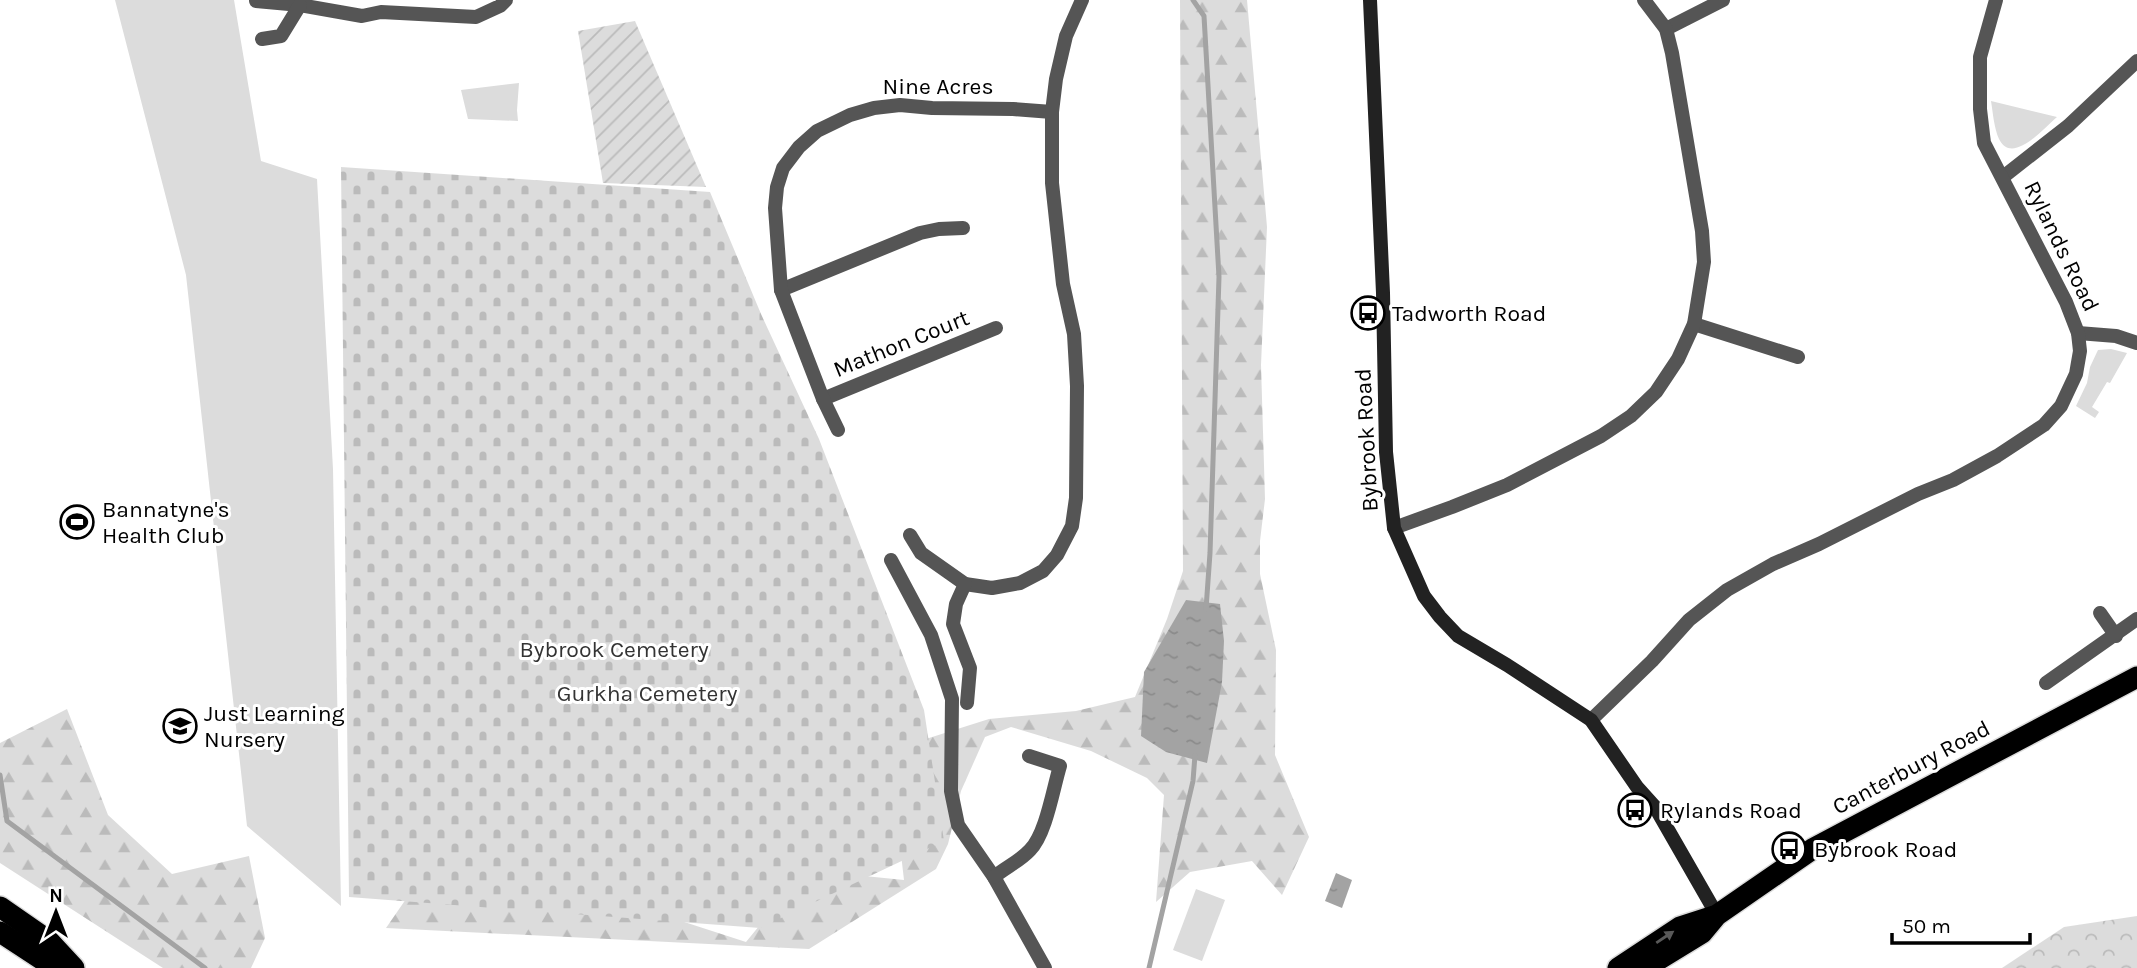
<svg xmlns="http://www.w3.org/2000/svg" width="2137" height="968" font-family="Karla,sans-serif">
	<style>
		.grass { fill: #dcdcdc }
		.forest { fill: url(#forest-firs) }
		.cemetery { fill: url(#cemetery-stones) }
		.park { fill: url(#park-crowns) }
		.garden { fill: url(#garden-furrows) }
		.water { fill: url(#water-ripples) }
		.lines { fill: none; stroke-linecap: round; stroke-linejoin: round }
		.stream { stroke: #a3a3a3; stroke-width: 5 }
		.highway-casing { stroke: #dbdbdb; stroke-width: 24 }
		.street { stroke: #555; stroke-width: 14 }
		.secondary { stroke: #222; stroke-width: 14 }
		.highway { stroke: #000; stroke-width: 21 }
		.oneway { fill: #595959 }
		.labels { text-anchor: middle; stroke-width: 6; stroke-linejoin: round; paint-order: stroke }
		.street-label { font-size: 23px; fill: #000; stroke: #fff }
		.poi-label { font-size: 23px; fill: #000; stroke: #fff; text-anchor: start }
		.park-label { font-size: 23px; fill: #333; stroke: #fff }
	</style>
	<defs>
		<pattern id="forest-firs" width="22" height="20" patternUnits="userSpaceOnUse" patternTransform="scale(1.75)"><rect width="22" height="20" fill="#dcdcdc"/><path d="M5 1l3.5 6h-7zM16 11l3.5 6h-7z" fill="#bbb"/></pattern>
		<pattern id="cemetery-stones" width="16" height="16" patternUnits="userSpaceOnUse" patternTransform="scale(1.75)"><rect width="16" height="16" fill="#dcdcdc"/><path d="M2 7V4a2 2 0 0 1 4 0v3zM10 15v-3a2 2 0 0 1 4 0v3z" fill="#bbb"/></pattern>
		<pattern id="park-crowns" width="20" height="18" patternUnits="userSpaceOnUse" patternTransform="scale(1.75)"><rect width="20" height="18" fill="#dcdcdc"/><path d="M2 6a3 3 0 1 1 6 0M12 15a3 3 0 1 1 6 0" fill="none" stroke="#bbb"/></pattern>
		<pattern id="garden-furrows" width="10" height="10" patternUnits="userSpaceOnUse" patternTransform="scale(1.75)"><rect width="10" height="10" fill="#dcdcdc"/><path d="M-1 1l2-2M0 10L10 0M9 11l2-2" fill="none" stroke="#bbb"/></pattern>
		<pattern id="water-ripples" width="26" height="14" patternUnits="userSpaceOnUse" patternTransform="scale(1.75)"><rect width="26" height="14" fill="#a3a3a3"/><path d="M2 4q2-2 4 0t4 0M15 11q2-2 4 0t4 0" fill="none" stroke="#8b8b8b"/></pattern>
	</defs>
	<rect width="100%" height="100%" fill="#fff"/>
	<!-- grass -->
	<g class="grass">
		<path d="M115 0H234L261 161 317 179 333 469 341 906 247 826 186 275Z"/>
		<path d="M519 83 517 110 518 121 468 119 461 90Z"/>
		<path d="M1991 101 2057 117C2044 128 2012 166 1999 139 1994 128 1993 113 1991 101Z"/>
		<path d="M2111 349 2127 353 2110 383 2107 382 2092 407 2099 412 2095 418 2076 406 2087 383 2090 367 2098 350Z"/>
		<path d="M1196 889 1225 900 1202 961 1173 950Z"/>
	</g>
	<!-- forest -->
	<g class="forest">
		<path d="M1180 0H1247L1267 227 1261 365 1265 499 1260 541V574L1276 650 1275 755 1309 837 1282 895 1252 861 1190 872 1156 902 1164 795 1147 778 1091 751 1011 727 985 737 961 791 948 844 936 869 809 949 386 928 415 886 601 895 746 942 805 870 904 880 888 741 929 738 989 719 1076 711 1135 697 1167 619 1183 571Z"/>
		<path d="M67 709 108 815 172 874 249 856 265 938 251 968H163L0 863V743Z"/>
	</g>
	<!-- cemetery -->
	<path class="cemetery" d="M341 167 710 192 761 314 819 439 924 710 944 841 760 928 349 897Z"/>
	<!-- park -->
	<path class="park" d="M2137 916V968H2002L2064 927Z"/>
	<!-- garden -->
	<path class="garden" d="M635 21 706 187 603 183 578 31Z"/>
	<!-- water -->
	<g class="water">
		<path d="M1186 600 1220 604 1224 641 1222 682 1207 763 1166 752 1141 736 1144 672Z"/>
		<path d="M1336 873 1352 880 1342 908 1325 901Z"/>
	</g>
	<g class="lines">
		<!-- stream -->
		<g class="stream">
			<path d="M1193 0 1204 16 1219 277 1210 553 1206 609"/>
			<path d="M0 775 7 821 205 968"/>
			<path d="M1149 968 1193 781 1195 755"/>
		</g>
		<defs>
			<g id="highway">
				<path d="M0 907 49 941 74 968"/>
				<path d="M0 932 55 968"/>
				<path d="M1618 968 1680 927 1714 916"/>
				<path d="M1645 968 1702 933 1717 915 1814 848 2137 677"/>
			</g>
		</defs>
		<!-- highway casing -->
		<use href="#highway" class="highway-casing"/>
		<!-- street -->
		<g class="street">
			<path d="M256 1 300 5 362 16 381 12 476 17 500 6 506 0"/>
			<path d="M1666 29 1723 0"/>
			<path d="M262 39 281 36 300 5"/>
			<path d="M2003 177 2068 126 2137 61"/>
			<path d="M781 290 920 233 939 229 963 228"/>
			<path d="M1694 324 1798 357"/>
			<path d="M2078 333 2116 336 2137 343"/>
			<path d="M823 399 996 328"/>
			<path d="M838 430 823 399 781 290 775 208 777 187 783 168 799 147 817 131 850 115 874 108 900 105 932 108 1013 109 1052 112"/>
			<path d="M1394 528 1452 507 1507 485 1601 436 1631 416 1656 392 1678 359 1694 324 1704 262 1702 231 1672 53 1666 29 1644 0"/>
			<path d="M910 535 921 553 965 584 992 588 1020 583 1043 571 1057 555 1072 526 1076 498 1077 386 1074 334 1063 284 1052 183V112L1056 79 1066 36 1082 0"/>
			<path d="M891 560 931 635 952 699 951 791 958 825 994 877 1045 968"/>
			<path d="M965 584 956 604 953 624 970 668 967 703"/>
			<path d="M2100 613 2116 636"/>
			<path d="M2046 683 2137 619"/>
			<path d="M1591 720 1652 661 1689 620 1727 590 1773 564 1819 544 1918 494 1953 480 1997 456 2044 425 2061 406 2076 374 2080 351 2078 333 2066 302 1984 143 1980 109V57L1996 0"/>
			<path d="M994 877C1006 867 1020 861 1030 850 1046 834 1053 789 1060 766L1029 756"/>
		</g>
		<!-- secondary -->
		<path class="secondary" d="M1370 0 1383 293 1386 452 1394 528 1424 596 1440 617 1458 636 1507 665 1591 720 1637 787 1655 807 1717 915"/>
		<!-- highway -->
		<use href="#highway" class="highway"/>
	</g>
	<!-- one-way arrows -->
	<defs><path id="oneway-solid" d="M-6-.8H1V-3.2L6.5 0L1 3.2V.8H-6Z" transform="scale(1.75)"/></defs>
	<use class="oneway" href="#oneway-solid" transform="translate(1665 937) rotate(-34)"/>
	<!-- icons -->
	<defs>
		<symbol id="bus-ring" viewBox="-11 -11 22 22"><circle r="9.5" fill="#fff" stroke="#000" stroke-width="1.5"/><path d="M-5-6H5V4H4V6H2V4H-2V6H-4V4H-5ZM-3.5-4V0h7V-4ZM-3.5 1.2v1.5H-2V1.2ZM2 1.2v1.5H3.5V1.2Z" fill="#000"/></symbol>
		<symbol id="stadium-ring" viewBox="-11 -11 22 22"><circle r="9.5" fill="#fff" stroke="#000" stroke-width="1.5"/><path d="M0-5a6.5 5 0 1 0 0 10a6.5 5 0 1 0 0-10ZM-3.5-1.8h7v3.6h-7Z" fill="#000"/></symbol>
		<symbol id="school-ring" viewBox="-11 -11 22 22"><circle r="9.5" fill="#fff" stroke="#000" stroke-width="1.5"/><path d="M0-5L7-2L0 1L-7-2ZM-4 1L0 2.5L4 1V4Q0 6-4 4Z" fill="#000"/></symbol>
	</defs>
	<g fill-rule="evenodd">
		<use href="#bus-ring" x="1349" y="294" width="38" height="38"/>
		<use href="#stadium-ring" x="58" y="503" width="38" height="38"/>
		<use href="#school-ring" x="161" y="707" width="38" height="38"/>
		<use href="#bus-ring" x="1616" y="791" width="38" height="38"/>
		<use href="#bus-ring" x="1770" y="830" width="38" height="38"/>
	</g>
	<g class="labels">
		<!-- street labels -->
		<g class="street-label">
			<text x="938" y="94">Nine Acres</text>
			<text transform="translate(2062 246) rotate(64)" y="8">Rylands Road</text>
			<text transform="translate(901 343) rotate(-22)" y="8">Mathon Court</text>
			<text transform="translate(1366 440) rotate(-93)" y="8">Bybrook Road</text>
			<text transform="translate(1911 767) rotate(-28)" y="8">Canterbury Road</text>
		</g>
		<!-- poi labels -->
		<g class="poi-label">
			<text x="1392" y="321">Tadworth Road</text>
			<text x="102" y="517">Bannatyne's<tspan x="102" dy="26">Health Club</tspan></text>
			<text x="204" y="721">Just Learning<tspan x="204" dy="26">Nursery</tspan></text>
			<text x="1660" y="818">Rylands Road</text>
			<text x="1814" y="857">Bybrook Road</text>
		</g>
		<!-- park labels -->
		<g class="park-label">
			<text x="614" y="657">Bybrook Cemetery</text>
			<text x="647" y="701">Gurkha Cemetery</text>
		</g>
	</g>
	<!-- north arrow -->
	<g transform="translate(56 912)" stroke="#ffffff" stroke-width="5" paint-order="stroke">
	<path d="M0-5L12 26L0 18L-12 26Z" fill="#000000"/>
	<text y="-10" font-size="19" font-weight="bold" text-anchor="middle" fill="#000000">N</text>
	</g>
	<!-- scale -->
	<path d="M1892 933v10h138v-10" fill="none" stroke="#000000" stroke-width="3.5"/>
	<text x="1902" y="933" font-size="21" fill="#000000" stroke="#ffffff" stroke-width="5" paint-order="stroke">50 m</text>
</svg>
